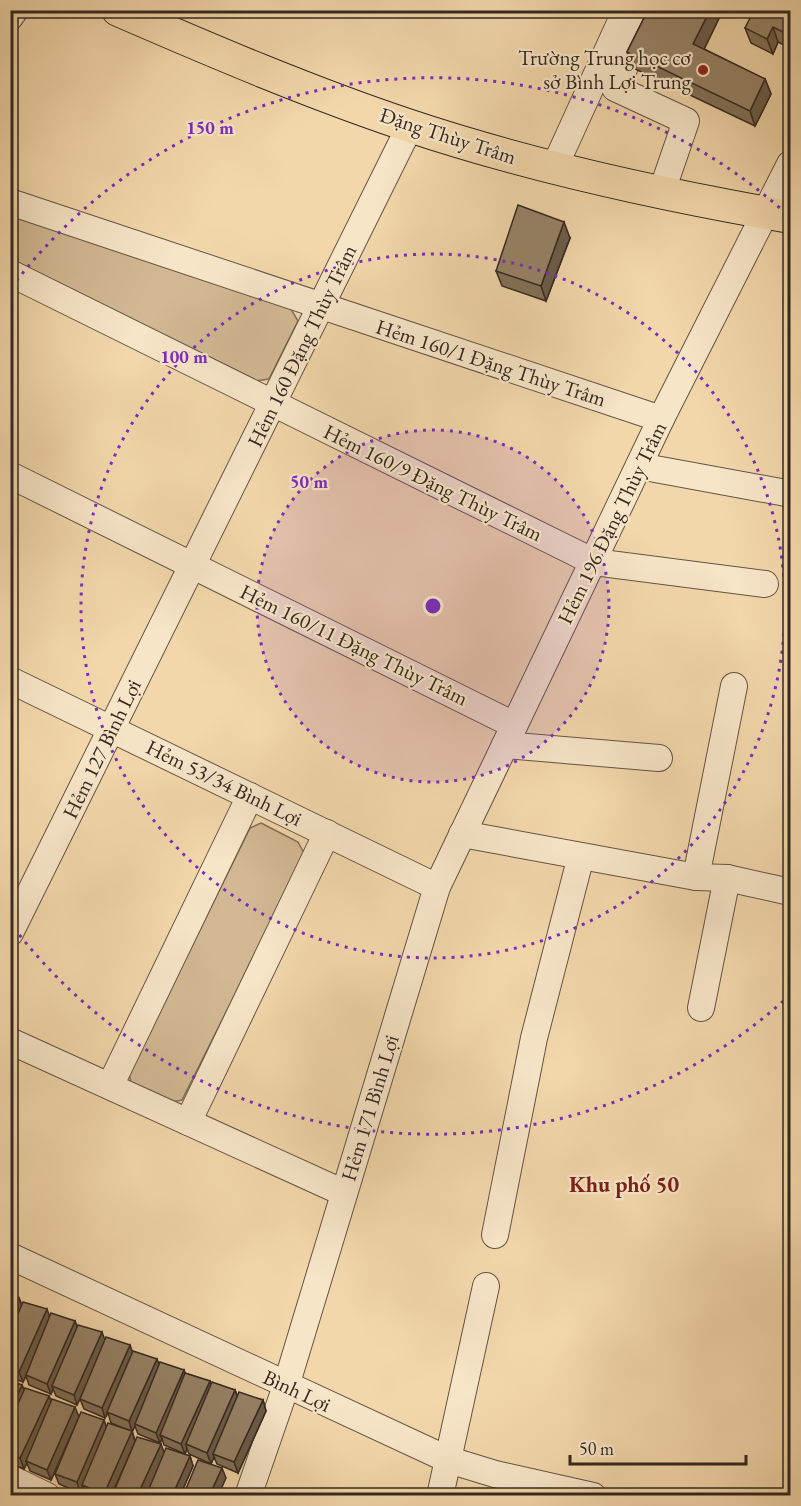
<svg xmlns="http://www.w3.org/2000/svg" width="801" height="1506" font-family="'EB Garamond',serif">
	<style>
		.green { fill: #d2b993; stroke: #83705a; stroke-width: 1.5 }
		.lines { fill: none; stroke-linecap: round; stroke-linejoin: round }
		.minor-casing { stroke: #645443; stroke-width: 28 }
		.major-casing { stroke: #342821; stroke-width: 34 }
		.minor { stroke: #f7e5c8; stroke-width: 26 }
		.major { stroke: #f2d7aa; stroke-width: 32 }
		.wall { fill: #827159; stroke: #342821; stroke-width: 1.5 }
		.shaded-wall { fill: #6a5c49; stroke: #342821; stroke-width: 1.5 }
		.building { fill: #978368; stroke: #342821; stroke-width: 1.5 }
		.ring { fill: none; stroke: #7b2cbf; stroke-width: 3; stroke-dasharray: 3 6 }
		.poi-dot { fill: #8f2418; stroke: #f7e5c8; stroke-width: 2 }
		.labels { text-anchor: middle; stroke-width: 4.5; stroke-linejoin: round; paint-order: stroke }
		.poi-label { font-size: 21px; fill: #342821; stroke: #f7e5c8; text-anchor: end }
		.street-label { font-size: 21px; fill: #342821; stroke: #f7e5c8 }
		.neighbourhood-label { font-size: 22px; font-weight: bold; fill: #7a1f14; stroke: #f7e5c8 }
		.centre { fill: #7b2cbf; stroke: #f7e5c8; stroke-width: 3 }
		.ring-label { font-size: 18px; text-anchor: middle; font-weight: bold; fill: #7b2cbf; stroke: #f7e5c8; stroke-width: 4.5; stroke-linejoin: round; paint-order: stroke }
	</style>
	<rect width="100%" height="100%" fill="#f2d7aa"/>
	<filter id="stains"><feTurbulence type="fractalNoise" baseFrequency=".00333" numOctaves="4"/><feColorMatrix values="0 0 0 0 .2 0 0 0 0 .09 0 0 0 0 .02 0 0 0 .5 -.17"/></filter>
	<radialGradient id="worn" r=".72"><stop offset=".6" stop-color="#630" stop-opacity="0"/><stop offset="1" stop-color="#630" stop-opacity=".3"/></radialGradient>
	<!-- green -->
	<g class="green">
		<path d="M10 214 291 309 298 321 269 379 255 381 11 259Z"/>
		<path d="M261 823 298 842 305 855 182 1100 171 1102 132 1086 129 1074 250 828Z"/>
	</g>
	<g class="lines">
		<defs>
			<g id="minor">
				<path d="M651 10 615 88 686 121 662 191"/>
				<path d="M10 17 15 10"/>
				<path d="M554 168 626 10"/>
				<path d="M10 202 661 419"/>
				<path d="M10 273 594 562 765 584"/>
				<path d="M639 466 786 493"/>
				<path d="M10 475 514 725"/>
				<path d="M10 680 437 887"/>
				<path d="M505 745 659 758"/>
				<path d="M462 834 696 877 727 878 790 892"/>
				<path d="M696 877 734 686"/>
				<path d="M10 933 410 126"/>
				<path d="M701 1008 727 878"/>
				<path d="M10 1041 344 1193"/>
				<path d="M110 1086 250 796"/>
				<path d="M188 1122 327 833"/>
				<path d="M495 1235 534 1038 581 856"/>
				<path d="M10 1256 449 1460 495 1474 593 1496"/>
				<path d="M10 1478 47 1496"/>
				<path d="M248 1496 286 1386 437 887 661 419 790 164"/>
				<path d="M440 1496 486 1286"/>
			</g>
			<path id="major" d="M118 10C215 52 311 93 410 126 533 167 663 195 790 217"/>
		</defs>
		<!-- minor casing -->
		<use href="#minor" class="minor-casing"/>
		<!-- major casing -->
		<use href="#major" class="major-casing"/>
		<!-- minor -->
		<use href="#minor" class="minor"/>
		<!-- major -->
		<use href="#major" class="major"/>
	</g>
	<!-- wall -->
	<g class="wall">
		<path d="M648 10H723L704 49 765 79 771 94 755 126 633 68 627 52Z"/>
		<path d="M790 10V48L778 42 773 54 751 43 745 28Z"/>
		<path d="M570 238 546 301 502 286 496 271Z"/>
		<path d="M10 1295 19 1298 22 1305 50 1316 75 1321 77 1327 159 1365 210 1381 211 1384 235 1390 237 1395 263 1400 266 1411 238 1473 217 1464 214 1457 211 1464 189 1454 187 1449 185 1454 164 1445 162 1439 160 1443 138 1434 135 1426 132 1432V1431L135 1440 164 1453 190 1456 193 1466 180 1496H87L83 1487 80 1493 59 1484 55 1474 69 1440 51 1480 30 1471 27 1463 24 1469 10 1463V1381L22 1385 24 1390 49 1396 51 1401 79 1416 107 1426 130 1431 111 1423 108 1413 105 1418 84 1409 80 1399 77 1405 56 1396 53 1389 51 1394 29 1385 26 1376 23 1382 10 1377Z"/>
	</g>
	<!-- shaded-wall -->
	<g class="shaded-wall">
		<path d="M710 10H723L699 60 693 44Z"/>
		<path d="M790 26V45L787 34Z"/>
		<path d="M773 27 778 42 773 54 767 39Z"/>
		<path d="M765 79 771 94 755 126 750 111Z"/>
		<path d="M564 222 570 238 546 301 541 286Z"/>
		<path d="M19 1298 23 1309 10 1336V1317Z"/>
		<path d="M47 1309 51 1320 23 1382 19 1372Z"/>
		<path d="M75 1321 79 1332 52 1386 53 1389 51 1394 47 1384Z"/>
		<path d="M102 1332 106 1343 77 1405 74 1395Z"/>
		<path d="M130 1345 134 1356 105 1418 102 1408Z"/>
		<path d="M157 1359 161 1369 135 1424V1426L132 1432 129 1421Z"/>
		<path d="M184 1370 188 1380 160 1435 162 1439 160 1443 156 1433Z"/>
		<path d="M210 1381 214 1392 186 1444 187 1449 185 1454 181 1444Z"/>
		<path d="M22 1385 26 1395 10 1430V1411Z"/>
		<path d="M235 1390 239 1401 213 1454 214 1457 211 1464 207 1453Z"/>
		<path d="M49 1396 53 1406 26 1461 27 1463 24 1469 20 1458Z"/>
		<path d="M263 1400 266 1411 238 1473 234 1462Z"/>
		<path d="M75 1407 79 1417 51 1480 47 1470Z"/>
		<path d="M104 1420 108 1431 82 1485 83 1487 80 1493 77 1482Z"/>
		<path d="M132 1431 135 1442 111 1496H104V1494Z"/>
		<path d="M161 1444 165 1455 146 1496H137Z"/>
		<path d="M190 1456 193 1466 180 1496H172Z"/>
		<path d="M222 1468 226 1478 218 1496H209Z"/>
	</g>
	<!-- building -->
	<g class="building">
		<path d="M648 10H710L693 44 765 79 750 111 627 52Z"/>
		<path d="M754 10H790V26L787 34 773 27 767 39 745 28Z"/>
		<path d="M518 205 564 222 541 286 496 271Z"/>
		<path d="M10 1295 19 1298 10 1317Z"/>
		<path d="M23 1302 47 1309 19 1372 10 1368V1332Z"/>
		<path d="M51 1313 75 1321 47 1384 26 1375Z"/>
		<path d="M78 1325 102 1332 74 1395 52 1386Z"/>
		<path d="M106 1337 130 1345 102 1408 80 1399Z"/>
		<path d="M133 1351 157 1359 129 1421 107 1412Z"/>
		<path d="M160 1362 184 1370 156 1433 135 1424Z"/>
		<path d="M185 1373 210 1381 181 1444 160 1435Z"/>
		<path d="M10 1381 22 1385 10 1411Z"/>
		<path d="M212 1382 235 1390 207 1453 186 1444Z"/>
		<path d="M25 1388 49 1396 20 1458 10 1454V1422Z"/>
		<path d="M239 1392 263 1400 234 1462 213 1454Z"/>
		<path d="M52 1399 75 1407 47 1470 26 1461Z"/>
		<path d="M81 1412 104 1420 77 1482 55 1474Z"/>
		<path d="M108 1423 132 1431 104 1494 82 1485Z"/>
		<path d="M137 1437 161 1444 137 1496H112Z"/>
		<path d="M166 1448 190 1456 172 1496H146Z"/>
		<path d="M198 1460 222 1468 209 1496H183Z"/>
	</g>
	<!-- distance rings -->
	<circle cx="433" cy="606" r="176" fill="#7b2cbf" fill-opacity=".12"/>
	<g class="ring">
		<circle cx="433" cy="606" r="176"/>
		<circle cx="433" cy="606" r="352"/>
		<path d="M790 995A528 528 0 0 1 11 924M11 288A528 528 0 0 1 790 217"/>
	</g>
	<!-- markers -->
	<circle class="poi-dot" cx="703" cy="70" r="6"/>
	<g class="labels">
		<!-- poi labels -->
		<g class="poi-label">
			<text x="691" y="65">Trường Trung học cơ<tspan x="691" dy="24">sở Bình Lợi Trung</tspan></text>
		</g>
		<!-- street labels -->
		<g class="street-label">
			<text transform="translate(448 136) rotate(18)" y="7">Đặng Thùy Trâm</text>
			<text transform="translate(302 346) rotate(-64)" y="7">Hẻm 160 Đặng Thùy Trâm</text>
			<text transform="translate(491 363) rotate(18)" y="7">Hẻm 160/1 Đặng Thùy Trâm</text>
			<text transform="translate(433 483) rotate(26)" y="7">Hẻm 160/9 Đặng Thùy Trâm</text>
			<text transform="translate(612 523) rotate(-64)" y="7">Hẻm 196 Đặng Thùy Trâm</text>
			<text transform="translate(354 645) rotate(26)" y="7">Hẻm 160/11 Đặng Thùy Trâm</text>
			<text transform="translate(102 749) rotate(-64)" y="7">Hẻm 127 Bình Lợi</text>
			<text transform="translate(224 783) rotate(26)" y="7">Hẻm 53/34 Bình Lợi</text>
			<text transform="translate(370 1108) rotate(-73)" y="7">Hẻm 171 Bình Lợi</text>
			<text transform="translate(297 1391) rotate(25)" y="7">Bình Lợi</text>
		</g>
		<!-- neighbourhood labels -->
		<g class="neighbourhood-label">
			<text x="624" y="1192">Khu phố 50</text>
		</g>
	</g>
	<circle cx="433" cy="606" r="9" class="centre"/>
	<g class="ring-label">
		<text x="210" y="134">150 m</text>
		<text x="184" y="363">100 m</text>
		<text x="309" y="488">50 m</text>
	</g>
	<!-- margin -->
	<rect width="801" height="1506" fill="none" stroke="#f2d7aa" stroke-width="36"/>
	<rect x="12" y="12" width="777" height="1482" fill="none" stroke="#342821" stroke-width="3"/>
	<rect x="18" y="18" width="765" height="1470" fill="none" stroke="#342821" stroke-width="1.5"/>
	<!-- scale -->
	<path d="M570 1455v9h176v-9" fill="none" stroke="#342821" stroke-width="3"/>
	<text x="579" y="1455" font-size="18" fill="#342821" stroke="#f7e5c8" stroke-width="4.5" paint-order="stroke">50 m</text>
	<rect width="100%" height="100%" filter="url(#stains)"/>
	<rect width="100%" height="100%" fill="url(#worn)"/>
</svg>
